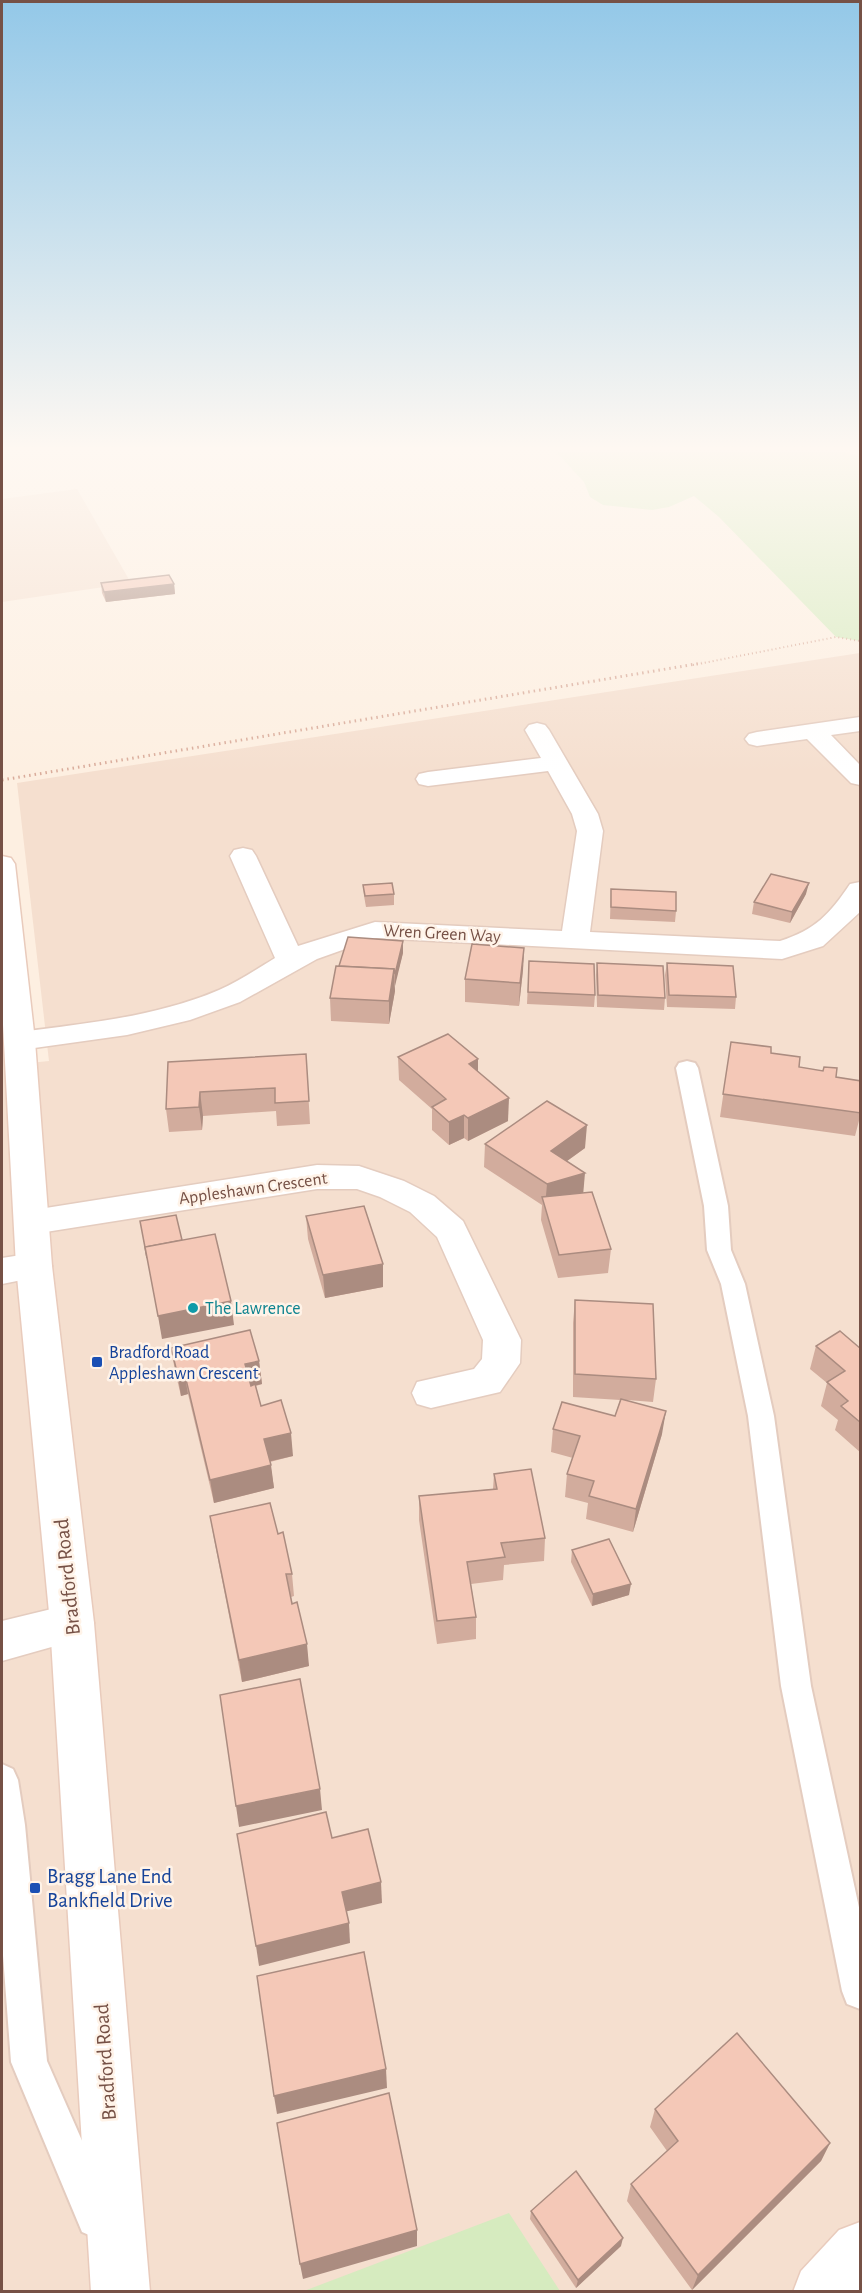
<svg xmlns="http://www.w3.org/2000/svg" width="862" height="2293" font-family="'Alegreya Sans',sans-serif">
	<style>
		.residential { fill: #f5dfcf }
		.green { fill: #d6ebbf }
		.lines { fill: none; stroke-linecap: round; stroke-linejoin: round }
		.lane-casing { stroke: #e4ccbf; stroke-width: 4 }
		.street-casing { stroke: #e4ccbf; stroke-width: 3 }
		.secondary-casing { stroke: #e9cbbc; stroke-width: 3 }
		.path-far1 { stroke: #d9ab9a; stroke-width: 2; stroke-dasharray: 1 3; stroke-linecap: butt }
		.path { stroke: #d9ab9a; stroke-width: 3; stroke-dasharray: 1.5 4; stroke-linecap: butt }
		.lane { fill: #fff; fill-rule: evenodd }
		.street { fill: #fff; fill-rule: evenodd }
		.secondary { fill: #fff; fill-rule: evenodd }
		.wall { fill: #d2ac9d }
		.shaded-wall { fill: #ab8c80 }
		.building { fill: #f4c8b7; stroke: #ab8c80; stroke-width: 1.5 }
		.culture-dot { fill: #0f9aa8; stroke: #fff3e8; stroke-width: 2 }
		.transit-dot { fill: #1a4fb4; stroke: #fff3e8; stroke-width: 2 }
		.labels { text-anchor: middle; stroke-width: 5; stroke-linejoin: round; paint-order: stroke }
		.street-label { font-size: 18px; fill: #765146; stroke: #fff3e8 }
		.culture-label { font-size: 18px; fill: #0d838f; stroke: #fff3e8; text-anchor: start }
		.transit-label { font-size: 18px; fill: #164399; stroke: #fff3e8; text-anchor: start }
		.near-street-label { font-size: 21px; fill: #765146; stroke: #fff3e8 }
		.near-transit-label { font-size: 21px; fill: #164399; stroke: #fff3e8; text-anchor: start }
	</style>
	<rect width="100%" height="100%" fill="#fdefe1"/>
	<!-- residential -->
	<g class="residential">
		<path d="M77 489 131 583 2 602V499Z"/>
		<path d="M860 653V2251L822 2291H2V917H7L20 1064 49 1061 17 783Z"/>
	</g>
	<!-- green -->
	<g class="green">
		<path d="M556 452H843L860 456V641L836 637 719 517 694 496 669 507 652 510 603 505 590 497 584 482Z"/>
		<path d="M509 2213 560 2291H304Z"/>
	</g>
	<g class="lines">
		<defs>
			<g id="lane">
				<path d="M687 1061 695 1063 698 1068 728 1206 731 1250 745 1284 774 1416 811 1686 860 1912V2009L847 2004 842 1991 781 1686 748 1416 721 1284 707 1250 704 1206 676 1068 679 1063Z"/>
				<path d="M2 1764 13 1769 18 1780 25 1825 47 2061 116 2218 110 2232 96 2238 82 2232 11 2062 2 1942Z"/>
			</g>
			<g id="street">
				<path d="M860 717V731L831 735 860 765V785L851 783 807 739 757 746 749 744 745 739 749 734 757 732Z"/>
				<path d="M537 723 545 725 549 730 598 814 603 831 590 932 780 941C815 930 830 914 850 884L860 882V912L823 946 782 959 376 938 317 959 240 1002 190 1020 127 1035 20 1050 9 1048 5 1041 9 1034 20 1032C87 1023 156 1017 219 990 239 981 257 969 275 958L230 856 234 850 243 848 252 850 256 856 298 946 375 922 562 931 577 831 572 814 548 771 428 786 419 784 416 779 419 774 428 772 541 758 525 730 529 725Z"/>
				<path d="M317 1165 359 1166 404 1181 434 1196 463 1221 521 1340 520 1363 500 1392 431 1408 417 1404 412 1393 417 1382 474 1369 482 1359 483 1340 437 1237 410 1212 380 1197 357 1189H317L33 1234 21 1231 16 1222 21 1213 33 1210Z"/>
				<path d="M34 1253 47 1257 52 1266 47 1275 2 1284V1258Z"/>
				<path d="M72 1604 87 1609 94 1623 87 1637 2 1661V1621Z"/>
			</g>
			<g id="secondary">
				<path d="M2 856 11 858 15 864 35 1041 52 1266 94 1623 150 2292H91L50 1623 16 1266 2 1006Z"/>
				<path d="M860 2222V2292H793L801 2271 839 2230Z"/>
			</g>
		</defs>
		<!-- lane casing -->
		<use href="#lane" class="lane-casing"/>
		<!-- street casing -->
		<use href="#street" class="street-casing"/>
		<!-- secondary casing -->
		<use href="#secondary" class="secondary-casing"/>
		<!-- path-far1 -->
		<path class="path-far1" d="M693 665 836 637 860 641"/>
		<!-- path -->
		<path class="path" d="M2 780 702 663"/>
		<!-- lane -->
		<use href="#lane" class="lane"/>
		<!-- street -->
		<use href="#street" class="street"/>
		<!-- secondary -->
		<use href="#secondary" class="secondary"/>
	</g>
	<!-- wall -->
	<g class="wall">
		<path d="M101 583 174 584 175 594 106 602 102 593Z"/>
		<path d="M363 885 394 894V905L366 907 364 896Z"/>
		<path d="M611 889 676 911 675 922 610 919Z"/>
		<path d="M806 894 790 923 752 914 754 902Z"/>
		<path d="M403 941V953L394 986 395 991 389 1024 331 1021 330 998 339 966Z"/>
		<path d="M524 948 523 970 519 1006 465 1002V979Z"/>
		<path d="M529 961 595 995 594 1007 527 1004Z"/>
		<path d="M597 963 665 998 664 1010 597 1007 596 975Z"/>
		<path d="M667 963 736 997 735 1009 667 1007 665 975Z"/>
		<path d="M731 1042 771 1053 799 1067 836 1077 861 1113 855 1136 720 1117Z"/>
		<path d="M306 1054 310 1124 277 1126 276 1111 203 1116 202 1130 169 1132 166 1109 168 1062Z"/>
		<path d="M398 1057 478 1059V1071L508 1121 468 1141 464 1138 449 1145 432 1130V1109L399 1080Z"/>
		<path d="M485 1144 585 1148 567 1161 611 1249 608 1273 558 1278 541 1220 542 1205 484 1167Z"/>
		<path d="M306 1216 383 1264V1287L325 1298 308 1239Z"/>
		<path d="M575 1300 656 1379 653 1402 627 1400 662 1434 633 1532 586 1519 588 1503 565 1497 567 1474 573 1458 551 1452 553 1429 615 1416 620 1400 573 1397V1323Z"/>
		<path d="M816 1346 861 1349V1453L835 1430 838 1420 821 1406 827 1383 810 1369Z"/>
		<path d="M171 1348 259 1361 262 1384 256 1386 261 1406 293 1456 270 1462 274 1488 214 1503 188 1394 181 1396 175 1371Z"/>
		<path d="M494 1474 545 1538 544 1561 504 1565 503 1580 471 1584 476 1617V1639L437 1644 419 1520V1496L493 1489Z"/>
		<path d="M210 1516 278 1534 292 1574 294 1596 291 1597 309 1666 242 1682 214 1539Z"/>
		<path d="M572 1550 629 1595 592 1606 571 1562Z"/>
		<path d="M655 2109 830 2143 821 2161 692 2290 627 2201 631 2184 667 2151 650 2127Z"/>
		<path d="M531 2211 621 2246 576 2288 530 2219Z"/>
	</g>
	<!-- shaded-wall -->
	<g class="shaded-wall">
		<path d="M174 584 175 594 106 602 104 592Z"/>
		<path d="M809 883 806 894 790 923 792 912Z"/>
		<path d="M403 941V953L395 986V974Z"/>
		<path d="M524 948 523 970 519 1006 520 983Z"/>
		<path d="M394 969 395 991 389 1024V1001Z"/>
		<path d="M478 1059V1082L469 1064Z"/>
		<path d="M200 1092 203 1116 202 1130 199 1107Z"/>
		<path d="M509 1098 508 1121 468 1141V1118Z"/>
		<path d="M464 1115V1138L449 1145V1122Z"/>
		<path d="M587 1125 585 1148 549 1174 551 1151Z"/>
		<path d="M585 1173 583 1196 545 1207 547 1184Z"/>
		<path d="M383 1264V1287L325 1298 323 1275Z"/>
		<path d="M231 1301 234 1325 162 1339 158 1316Z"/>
		<path d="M259 1361 262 1384 248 1387 245 1364Z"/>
		<path d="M184 1371 188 1394 181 1396 177 1372Z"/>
		<path d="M666 1411 662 1434 633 1532 636 1509Z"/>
		<path d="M291 1433 293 1456 267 1462 264 1439Z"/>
		<path d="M271 1465 274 1488 214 1503 210 1480Z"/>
		<path d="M631 1584 629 1595 592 1606 593 1594Z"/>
		<path d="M307 1644 309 1666 242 1682 239 1660Z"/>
		<path d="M320 1789 322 1810 239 1827 236 1806Z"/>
		<path d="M381 1882 382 1903 344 1912 342 1892Z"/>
		<path d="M349 1923 350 1943 259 1966 256 1946Z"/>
		<path d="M386 2069 387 2088 277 2114 274 2096Z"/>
		<path d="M830 2143 821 2161 692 2290 698 2275Z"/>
		<path d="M417 2230V2246L303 2279 300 2264Z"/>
		<path d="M623 2238 621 2246 576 2288 578 2280Z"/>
	</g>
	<!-- building -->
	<g class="building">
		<path d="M169 575 174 584 104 592 101 583Z"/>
		<path d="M771 874 809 883 792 912 754 902Z"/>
		<path d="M392 883 394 894 365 896 363 885Z"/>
		<path d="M611 889 676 892V911L611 907Z"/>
		<path d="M348 937 403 941 395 974 394 969 339 966Z"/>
		<path d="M472 944 524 948 520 983 465 979Z"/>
		<path d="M529 961 594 964 595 995 528 992Z"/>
		<path d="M597 963 663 966 665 998 598 995Z"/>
		<path d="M667 963 733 966 736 997 669 995Z"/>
		<path d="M336 966 394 969 389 1001 330 998Z"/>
		<path d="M448 1034 478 1059 469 1064 509 1098 468 1118 464 1115 449 1122 432 1107 446 1099 398 1057Z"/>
		<path d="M731 1042 771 1047V1053L800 1057 799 1067 823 1071 824 1067 837 1068 836 1077 861 1081V1113L723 1094Z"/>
		<path d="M306 1054 309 1101 275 1103V1088L200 1092 199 1107 166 1109 168 1062Z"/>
		<path d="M547 1101 587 1125 551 1151 585 1173 547 1184 485 1144Z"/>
		<path d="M592 1192 611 1249 559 1255 542 1197Z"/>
		<path d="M364 1206 383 1264 323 1275 306 1216Z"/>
		<path d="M176 1215 182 1240 145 1247 147 1258 140 1221Z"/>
		<path d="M215 1234 231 1301 158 1316 145 1247Z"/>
		<path d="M575 1300 653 1304 656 1379 575 1374Z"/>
		<path d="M250 1330 259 1361 245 1364 251 1386 255 1384 261 1406 281 1400 291 1433 264 1439 271 1465 210 1480 184 1371 177 1372 171 1348Z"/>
		<path d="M840 1331 861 1349V1423L841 1406 848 1401 827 1382 845 1371 816 1346Z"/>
		<path d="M621 1399 666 1411 636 1509 589 1496 594 1481 567 1474 580 1436 553 1429 562 1402 615 1416Z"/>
		<path d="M531 1469 545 1538 501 1543 505 1557 467 1562 476 1617 437 1621 419 1496 497 1489 494 1474Z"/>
		<path d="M270 1503 278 1534 283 1532 292 1574H286L292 1604 297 1602 307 1644 239 1660 210 1516Z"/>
		<path d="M609 1539 631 1584 593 1594 572 1550Z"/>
		<path d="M300 1679 320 1789 236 1806 220 1695Z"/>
		<path d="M326 1812 332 1838 368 1829 381 1882 342 1892 349 1923 256 1946 237 1834Z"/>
		<path d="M364 1952 386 2069 274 2096 257 1976Z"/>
		<path d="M737 2033 830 2143 698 2275 631 2184 678 2141 655 2109Z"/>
		<path d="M389 2093 417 2230 300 2264 277 2123Z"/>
		<path d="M576 2171 623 2238 578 2280 531 2211Z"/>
	</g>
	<!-- sky -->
	<linearGradient id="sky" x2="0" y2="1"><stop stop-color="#93c8e8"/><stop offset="0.58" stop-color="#fef8f2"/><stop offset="1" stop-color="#fef8f2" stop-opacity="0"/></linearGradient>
	<rect width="862" height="773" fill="url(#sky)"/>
	<!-- markers -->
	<circle class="culture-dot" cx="193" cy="1308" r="6"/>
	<g class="transit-dot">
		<rect x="91" y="1356" width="12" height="12" rx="3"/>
		<rect x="29" y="1882" width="12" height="12" rx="3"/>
	</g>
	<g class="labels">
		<!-- street labels -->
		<g class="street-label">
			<text transform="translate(442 933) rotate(3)" y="6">Wren Green Way</text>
			<text transform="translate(253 1188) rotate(-8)" y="6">Appleshawn Crescent</text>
		</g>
		<!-- culture labels -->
		<g class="culture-label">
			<text x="205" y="1314">The Lawrence</text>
		</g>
		<!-- transit labels -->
		<g class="transit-label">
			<text x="109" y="1358">Bradford Road<tspan x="109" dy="21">Appleshawn Crescent</tspan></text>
		</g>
		<!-- near-street labels -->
		<g class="near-street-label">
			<text transform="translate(67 1577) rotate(-96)" y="7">Bradford Road</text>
			<text transform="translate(105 2062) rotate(-94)" y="7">Bradford Road</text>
		</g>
		<!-- near-transit labels -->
		<g class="near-transit-label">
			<text x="47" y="1883">Bragg Lane End<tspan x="47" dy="24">Bankfield Drive</tspan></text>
		</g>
	</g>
	<!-- border -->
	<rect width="862" height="2293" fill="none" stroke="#765146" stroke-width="6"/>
</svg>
